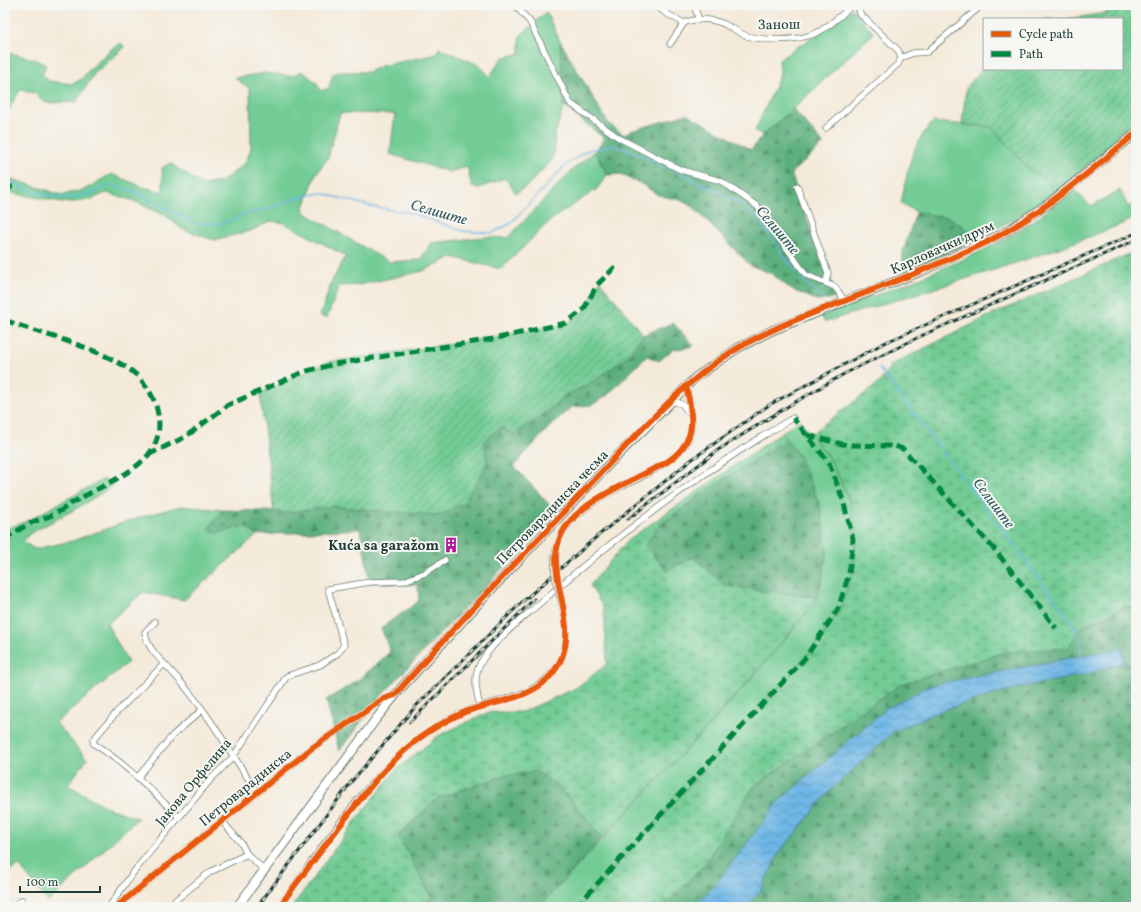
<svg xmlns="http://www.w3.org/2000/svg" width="1141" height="912" font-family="Vollkorn,serif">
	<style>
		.grass { fill: #72cc94; stroke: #488464 }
		.forest { fill: url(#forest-firs); stroke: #3e7659 }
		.wetland { fill: url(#wetland-marsh); stroke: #488464 }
		.garden { fill: url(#garden-furrows); stroke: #488464 }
		.water { fill: url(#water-waves); stroke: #467a8c }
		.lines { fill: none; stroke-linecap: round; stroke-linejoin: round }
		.stream { stroke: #6db6e5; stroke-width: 1.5 }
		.minor-casing { stroke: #6a7a6e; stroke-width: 7 }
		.tertiary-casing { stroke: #6a7a6e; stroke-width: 8 }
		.secondary-casing { stroke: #6a7a6e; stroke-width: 10 }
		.minor { stroke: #fff; stroke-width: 5.5 }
		.tertiary { stroke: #fff; stroke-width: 7 }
		.secondary { stroke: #fff; stroke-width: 8 }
		.rail-casing { stroke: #1f3d34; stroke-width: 3 }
		.rail { stroke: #f6f6f2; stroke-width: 1.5; stroke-dasharray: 4.5; stroke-linecap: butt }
		.minor-bridge-casing { stroke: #6a7a6e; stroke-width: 7; stroke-linecap: butt }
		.minor-bridge { stroke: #fff; stroke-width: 5.5 }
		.quiet { stroke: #00873e; stroke-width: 5; stroke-dasharray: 10 5; stroke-linecap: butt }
		.cycleway-casing { stroke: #f6f6f2; stroke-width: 8 }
		.cycleway { stroke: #e8590c; stroke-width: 6 }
		.labels { text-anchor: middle; stroke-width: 4; stroke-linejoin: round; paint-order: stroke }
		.street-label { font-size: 14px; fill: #1f3d34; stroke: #f6f6f2 }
		.poi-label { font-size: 14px; font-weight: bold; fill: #1f3d34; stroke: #f6f6f2; text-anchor: end }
		.water-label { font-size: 15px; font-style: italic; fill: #325b60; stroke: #f6f6f2 }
	</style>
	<defs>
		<pattern id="forest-firs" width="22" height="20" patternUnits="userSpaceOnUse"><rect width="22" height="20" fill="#5db07e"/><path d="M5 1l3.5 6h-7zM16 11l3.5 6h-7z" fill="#4c9068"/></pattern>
		<pattern id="wetland-marsh" width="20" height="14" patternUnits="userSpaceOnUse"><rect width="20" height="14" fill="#72cc94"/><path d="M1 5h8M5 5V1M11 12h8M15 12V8" fill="none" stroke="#5da77a"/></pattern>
		<pattern id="garden-furrows" width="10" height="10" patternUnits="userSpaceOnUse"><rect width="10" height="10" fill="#72cc94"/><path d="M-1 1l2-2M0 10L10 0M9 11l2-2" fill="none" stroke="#5da77a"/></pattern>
		<pattern id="water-waves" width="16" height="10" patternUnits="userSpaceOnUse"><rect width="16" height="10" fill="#6db6e5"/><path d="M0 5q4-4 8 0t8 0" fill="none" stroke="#5995ba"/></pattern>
	</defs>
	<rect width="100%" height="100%" fill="#f6f6f2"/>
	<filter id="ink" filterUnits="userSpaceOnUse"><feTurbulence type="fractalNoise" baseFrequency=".025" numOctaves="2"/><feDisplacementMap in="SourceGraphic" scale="8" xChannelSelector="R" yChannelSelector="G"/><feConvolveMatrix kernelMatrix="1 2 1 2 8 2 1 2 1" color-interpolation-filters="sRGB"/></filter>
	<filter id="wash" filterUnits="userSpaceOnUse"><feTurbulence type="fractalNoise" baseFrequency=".012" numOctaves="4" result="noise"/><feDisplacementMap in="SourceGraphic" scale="16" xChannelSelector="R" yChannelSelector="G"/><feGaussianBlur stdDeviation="0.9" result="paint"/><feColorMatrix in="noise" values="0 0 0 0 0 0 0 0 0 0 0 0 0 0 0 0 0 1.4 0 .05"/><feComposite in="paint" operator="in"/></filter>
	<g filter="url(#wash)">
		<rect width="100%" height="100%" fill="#f4eada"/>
		<!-- grass -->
		<g class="grass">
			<path d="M852 9 874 33 793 109 763 135 755 131 780 75 779 60C803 42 829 28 852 9Z"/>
			<path d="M546 12 560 41 564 106 554 137 555 150 552 160 528 185 516 193 505 178 479 188 472 187 467 166 450 172 390 154 395 114 340 113 328 158 316 174 303 210 307 214 389 262 420 260 432 243 485 237 508 238 571 171 595 151 607 175 597 189 552 219 501 269 452 257 423 271 359 285 339 286 327 318 320 316 332 281 346 256 284 223 271 221 250 231 214 240 182 229 166 216 132 200 106 193 92 199 68 203 5 192V177L62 195 84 190 111 174 143 187 163 192 162 168 170 163 202 185 222 182 246 162 251 148 250 89 235 78 265 73 291 76 302 71 317 83 320 91 329 88 333 74 340 72H368L381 66 437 54 439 48 479 65 490 76 502 58 520 53V36Z"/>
			<path d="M121 43 125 47 95 73 76 102 46 103 35 93 20 90 5 116V52L34 59 46 65 42 75 49 81 71 84 82 79 88 71 110 50Z"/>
			<path d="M933 122 991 127 1032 171 1042 176 1056 192 1014 219 979 238 950 218 916 212 901 203C908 172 910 146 933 122Z"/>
			<path d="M1073 189 1091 206 1120 190 1128 207 1136 203V218C1036 261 929 289 825 322L821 316C883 291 948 270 1007 238 1031 224 1052 207 1073 189Z"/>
			<path d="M800 420 831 461 849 499 856 540 852 575 840 611 808 655 579 907H539L730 703 787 637 818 598 827 552 787 440 781 433Z"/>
			<path d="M104 479 114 485 79 507 29 534 23 542 35 549 72 541 134 519 180 506 223 510 208 529 218 533 244 526 257 535 184 600 143 592 107 624 128 662 56 723 87 759 68 785 108 808 138 818 48 902 19 865 5 874V529L27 521Z"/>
		</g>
		<!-- forest -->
		<g class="forest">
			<path d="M560 41 608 123 624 135 631 131 687 114 751 150 763 135 793 109 824 144 791 173 820 257 838 297 819 301 792 290 772 274 750 265 692 206 680 200 658 195 642 184 620 174 607 175 595 151 605 139 564 106Z"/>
			<path d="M916 212 950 218 979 238 905 272 902 255Z"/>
			<path d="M673 323 694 346 672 350 659 361 647 356 609 394 592 405 572 407 553 423 514 466 556 512 381 696 339 751 326 700 357 681 390 652 381 628 419 601 418 585 370 582 360 529 257 535 244 526 218 533 208 529 223 510 292 512 333 506 381 511 440 515 487 464 483 441 501 427 514 434 537 419 566 395 589 384 625 359 643 335Z"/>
			<path d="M787 440 799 456 820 505 827 552 818 598 724 586 693 557 667 571 645 545 660 525 705 491Z"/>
			<path d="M1136 606V907H745L760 892 779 853 829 792 894 731 943 710 1012 689 1083 675 1125 662 1057 660 931 685 693 907H663L704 865 753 787 901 684 1005 652 1067 648 1081 627 1122 608Z"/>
			<path d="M536 770 565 792 602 838 539 907H425L431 895 398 836 438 798 502 776Z"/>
		</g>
		<!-- wetland -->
		<g class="wetland">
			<path d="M1136 251V606L1122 608 1081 627 1068 648 1005 652 901 684 753 787 704 865 663 907H579L808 655 840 611 852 575 856 540 849 499 831 461 811 434 880 382 891 365 987 317Z"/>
			<path d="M781 433 787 440 705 491 660 525 645 545 667 571 693 557 725 586 818 598C751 683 676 760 602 838L565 792 536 771 502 776 438 798 398 835 431 896 425 907H292L356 820 395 771 438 736 489 712H522L576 688 607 664 604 609 590 585 628 540Z"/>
		</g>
		<!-- garden -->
		<g class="garden">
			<path d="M1136 6V124L1056 192 1042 176 1032 172 991 127 962 124 966 88 984 67V69H1122V19H1041H1064L1101 14Z"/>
			<path d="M600 281 643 335 625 359 589 384 566 395 537 419 514 434 501 427 484 441 487 464 464 503 440 515 381 511 333 506 292 512H274L260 393 328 362 464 342 566 324 584 311Z"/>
		</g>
		<!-- water -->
		<path class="water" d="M1122 648 1125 662 1083 675 1012 689 943 710 894 731 829 792 779 853 760 892 745 907H693L716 884 779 801 887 708 931 685Z"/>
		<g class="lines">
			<!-- stream -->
			<g class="stream">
				<path d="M5 181 45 195 67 198 90 194 109 185 133 191 195 223 220 224 246 214 276 207 295 198 321 193 374 207 412 213 463 231 492 233 510 224 568 163 588 150 614 145 643 156 715 190 743 206 759 219 780 251 810 287 823 298"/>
				<path d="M879 368 1070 619 1082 643 1080 656"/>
			</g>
		</g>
	</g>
	<g filter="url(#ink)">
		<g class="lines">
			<defs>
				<g id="minor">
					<path d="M515 5 530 22 570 103 619 138 681 170 721 181 757 206 806 275 835 287 845 301"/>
					<path d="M655 5 667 14 684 23C697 17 716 19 728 26 735 29 740 34 747 36 766 41 792 41 811 35 825 31 842 14 853 5"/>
					<path d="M694 5 699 20"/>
					<path d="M670 44 684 23"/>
					<path d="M901 58 913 53 927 52 982 5"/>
					<path d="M826 128 898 64 901 58 898 50 860 14 858 5"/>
					<path d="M797 186 828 273 826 282"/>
					<path d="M672 401 682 404 691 416"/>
					<path d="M603 496C625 484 681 462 689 438 695 423 690 402 686 386"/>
					<path d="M155 622 145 632C147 649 161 660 172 672 205 707 230 752 257 792"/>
					<path d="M164 664 116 713 93 740 94 744C126 764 152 791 179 817"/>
					<path d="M480 707C477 694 473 678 479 666 490 643 521 620 540 603 619 534 702 471 793 418"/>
					<path d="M138 777 173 735 202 710"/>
					<path d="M222 821 241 843 247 854"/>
					<path d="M13 907 22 900"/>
					<path d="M109 907 132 874 154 847 212 778 233 757 287 676 320 665 338 653 344 645 328 589 370 582 404 581 425 573 445 560"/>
					<path d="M167 907 210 872 247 854 264 870"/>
					<path d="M279 907C327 841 382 751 457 715 497 696 539 702 562 658"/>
				</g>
				<path id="tertiary" d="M116 907 312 748 383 699 395 695"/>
				<path id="secondary" d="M237 907 376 719 402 687 488 593 610 463 696 377 738 348 773 330 924 270 1004 233 1048 204 1136 133"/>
			</defs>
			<!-- minor casing -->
			<use href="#minor" class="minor-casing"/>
			<!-- tertiary casing -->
			<use href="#tertiary" class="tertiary-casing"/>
			<!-- secondary casing -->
			<use href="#secondary" class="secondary-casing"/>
			<!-- minor -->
			<use href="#minor" class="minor"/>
			<!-- tertiary -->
			<use href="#tertiary" class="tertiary"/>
			<!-- secondary -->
			<use href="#secondary" class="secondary"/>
			<defs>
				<g id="rail">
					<path d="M628 519 718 450 790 405 844 374 923 335 1136 240"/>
					<path d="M410 722 534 599"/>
					<path d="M257 907 352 781 416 706 521 603 594 539 691 460 769 405 884 343 1136 233"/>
				</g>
			</defs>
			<!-- rail casing -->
			<use href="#rail" class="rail-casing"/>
			<!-- rail -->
			<use href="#rail" class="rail"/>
			<defs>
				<path id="minor-bridge" d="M562 658C572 627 562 609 556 580 548 538 570 517 603 496"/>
			</defs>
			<!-- minor-bridge casing -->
			<use href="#minor-bridge" class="minor-bridge-casing"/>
			<!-- minor-bridge -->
			<use href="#minor-bridge" class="minor-bridge"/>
			<!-- quiet -->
			<g class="quiet">
				<path d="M5 187H13"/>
				<path d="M5 320C46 337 91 344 129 369 155 387 170 427 149 454 134 473 98 488 77 500 69 504 62 511 54 514 47 518 39 519 31 523 22 527 14 534 5 538"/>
				<path d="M807 435 846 445 895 446 903 449 995 550 1056 628"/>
				<path d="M148 455 185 437 228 405 303 372 335 364 493 339 566 323 584 309 597 285 618 264"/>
				<path d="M576 907 805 658 838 609 849 574 853 539 843 500 829 463 793 418"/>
			</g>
			<defs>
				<g id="cycleway">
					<path d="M116 907 312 748 383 699 395 695C454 626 517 562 579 496 625 448 674 389 730 353 766 330 807 315 847 300 894 282 941 264 987 242 1042 214 1089 172 1136 133"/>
					<path d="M279 907C301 877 323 848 345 819 369 788 393 756 425 734 437 726 451 718 465 712 494 701 531 700 552 674 594 623 525 564 575 516 599 493 638 478 667 462 697 442 694 418 686 386"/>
				</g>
			</defs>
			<!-- cycleway casing -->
			<use href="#cycleway" class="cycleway-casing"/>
			<!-- cycleway -->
			<use href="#cycleway" class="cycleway"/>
		</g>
	</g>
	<!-- icons -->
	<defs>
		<symbol id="building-bare" viewBox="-9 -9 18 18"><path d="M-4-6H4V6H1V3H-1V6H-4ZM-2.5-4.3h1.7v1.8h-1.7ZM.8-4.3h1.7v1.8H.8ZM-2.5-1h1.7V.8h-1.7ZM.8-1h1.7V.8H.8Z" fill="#b5179e" stroke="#f6f6f2" stroke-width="2.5" paint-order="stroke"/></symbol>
	</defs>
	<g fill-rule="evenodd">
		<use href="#building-bare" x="440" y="534" width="22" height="22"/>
	</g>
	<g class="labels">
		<!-- street labels -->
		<g class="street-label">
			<text transform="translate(779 24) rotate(-1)" y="5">Занош</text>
			<text transform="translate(942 247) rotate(-24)" y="5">Карловачки друм</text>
			<text transform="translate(552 507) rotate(-46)" y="5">Петроварадинска чесма</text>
			<text transform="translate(193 782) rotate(-50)" y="5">Јакова Орфелина</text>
			<text transform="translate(245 787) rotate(-39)" y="5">Петроварадинска</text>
		</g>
		<!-- poi labels -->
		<g class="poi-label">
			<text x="439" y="550">Kuća sa garažom</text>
		</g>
		<!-- water labels -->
		<g class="water-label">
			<text transform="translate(439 212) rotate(16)" y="5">Селиште</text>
			<text transform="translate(778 230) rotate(50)" y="5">Селиште</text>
			<text transform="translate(994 503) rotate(53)" y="5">Селиште</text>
		</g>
	</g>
	<!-- margin -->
	<rect width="1141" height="912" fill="none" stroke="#f6f6f2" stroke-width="20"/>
	<!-- legend -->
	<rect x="983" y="18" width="140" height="52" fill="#f6f6f2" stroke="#a0aca6"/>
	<rect x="991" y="31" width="20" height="6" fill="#e8590c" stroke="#a0aca6"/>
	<text x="1019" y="38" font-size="12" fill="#1f3d34">Cycle path</text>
	<rect x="991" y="51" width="20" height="6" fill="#00873e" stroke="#a0aca6"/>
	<text x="1019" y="58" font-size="12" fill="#1f3d34">Path</text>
	<!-- scale -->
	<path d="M20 886v6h80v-6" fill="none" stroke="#1f3d34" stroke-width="2"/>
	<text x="26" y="886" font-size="12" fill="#1f3d34" stroke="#f6f6f2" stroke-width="3" paint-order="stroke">100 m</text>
</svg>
